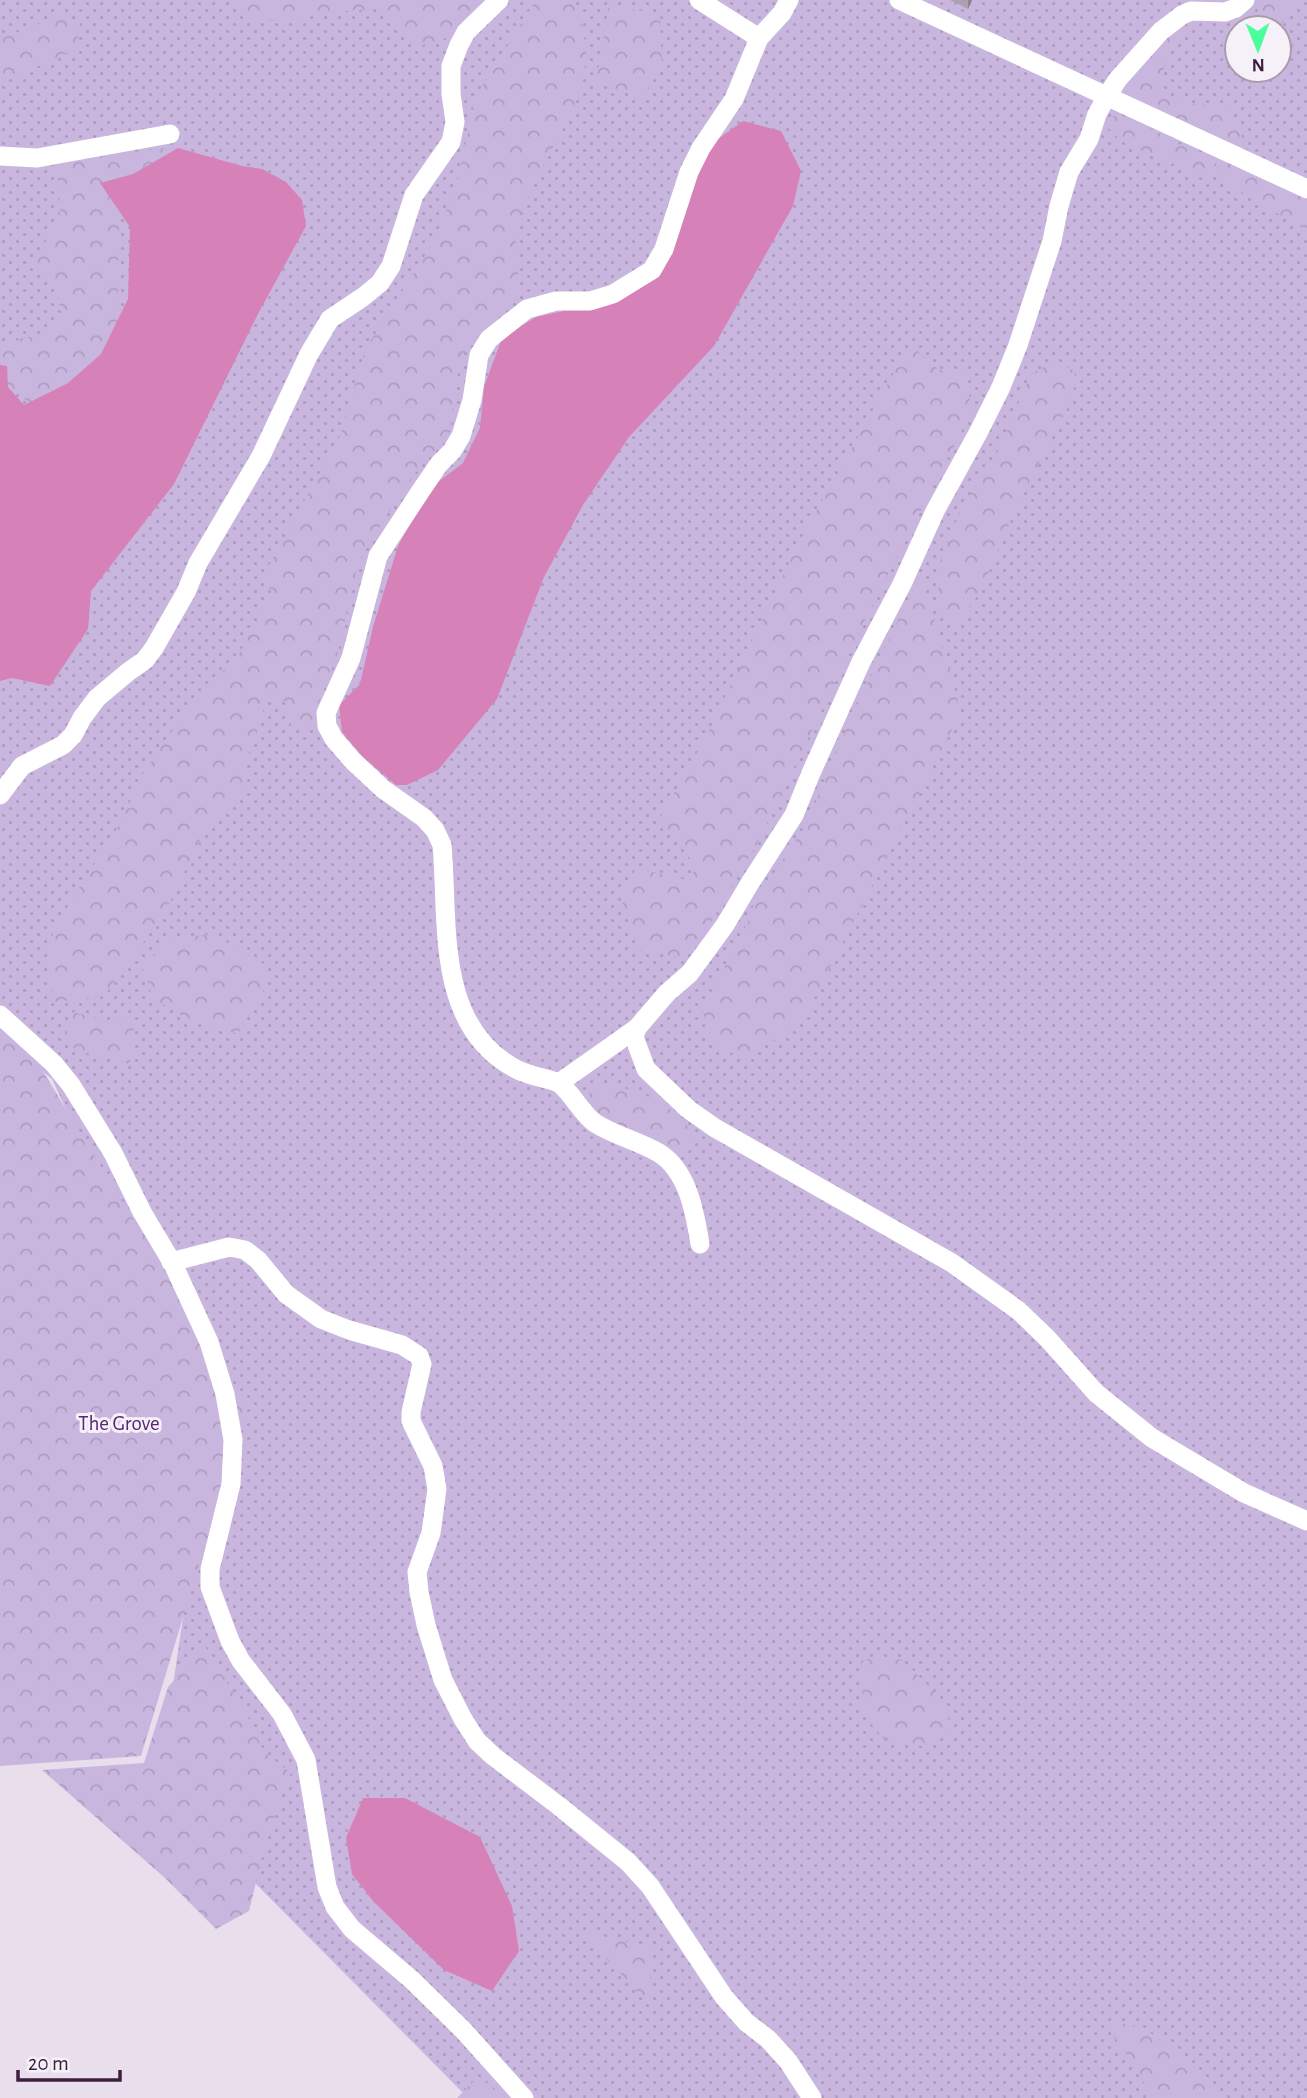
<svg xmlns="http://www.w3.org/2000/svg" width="1307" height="2098" font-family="'Alegreya Sans',sans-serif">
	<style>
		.grass { fill: url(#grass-dots); fill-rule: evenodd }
		.forest { fill: url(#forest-crowns) }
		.water { fill: #d682b8 }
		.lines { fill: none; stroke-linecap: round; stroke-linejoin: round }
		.service { stroke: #fff; stroke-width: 19 }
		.wall { fill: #aca1b0 }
		.shaded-wall { fill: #8c8390 }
		.labels { text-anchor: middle; stroke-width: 6; stroke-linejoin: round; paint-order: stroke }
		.park-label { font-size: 21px; fill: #562677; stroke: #f6f0f8 }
	</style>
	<defs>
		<pattern id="grass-dots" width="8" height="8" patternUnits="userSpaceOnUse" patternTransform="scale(1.75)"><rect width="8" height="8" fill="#c9b6df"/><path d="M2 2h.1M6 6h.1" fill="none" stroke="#ae9cc0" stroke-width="1.8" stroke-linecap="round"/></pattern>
		<pattern id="forest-crowns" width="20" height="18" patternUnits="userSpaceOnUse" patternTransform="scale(1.75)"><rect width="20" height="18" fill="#c9b6df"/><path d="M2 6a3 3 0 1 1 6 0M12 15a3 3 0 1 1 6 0" fill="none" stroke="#ae9cc0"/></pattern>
	</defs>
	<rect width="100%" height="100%" fill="#e9dfec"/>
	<!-- grass -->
	<path class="grass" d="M0 0H1307V2098H468L158 1785 212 1424 52 1079 0 1038ZM1237 28H1279V70H1237Z"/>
	<!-- forest -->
	<g class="forest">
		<path d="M231 0H491L473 20 452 36 423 45 406 42 396 22 380 9 311 13 300 23 248 19Z"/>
		<path d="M536 0H572C612 81 554 130 527 201 524 211 517 222 516 232 514 245 519 276 520 291L500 308 464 353 453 392 451 431 407 483 358 562 337 655 310 725 292 729 285 701 266 702 249 753 242 796 201 838 164 914 104 996 54 1002 48 975 53 929 120 824 142 775 187 709 239 654 272 593 262 578 340 436 366 348 434 241 457 183 476 96Z"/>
		<path d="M1259 0H1303L1281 24 1257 17Z"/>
		<path d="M609 5 660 14 662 68 641 98 596 82Z"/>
		<path d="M62 15 80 23 76 49 0 84V39Z"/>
		<path d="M1195 17 1197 25 1170 50 1160 80 1165 94 1187 103 1230 107 1248 152 1137 101 1118 89 1160 39Z"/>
		<path d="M1117 114 1141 123 1179 144 1217 159 1208 181C1194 174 1181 167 1167 161 1146 152 1122 146 1108 127L1109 119Z"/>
		<path d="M165 148 171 167 131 191 119 221 117 340 38 420 22 395 0 387V349L22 338 47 335 61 314 57 289 32 268 60 213 57 164Z"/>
		<path d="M1229 163 1307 199V231L1221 180 1220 171Z"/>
		<path d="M910 344 939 370H965L972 411 869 612 758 842 713 919 681 958 639 950 621 899 636 868 686 880 697 868 660 818 708 733 799 542Z"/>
		<path d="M1057 360 1075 372 1073 397 1015 511 979 594 957 624 939 615 938 567 962 506 995 458 1031 374Z"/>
		<path d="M921 573 961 712 801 1024 745 1057 714 1047 702 1010 750 918 754 903 806 825 851 717Z"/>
		<path d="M213 934 264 964 265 988 238 1034 189 1020 153 998 142 967 167 940Z"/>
		<path d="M73 1012 110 1022 127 1015 138 1039 129 1064 98 1055 81 1052 64 1042Z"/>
		<path d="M0 1030 30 1050 247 1406 141 1756 0 1766Z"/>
		<path d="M594 1087C603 1087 613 1086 622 1088 642 1091 682 1111 690 1131 693 1139 690 1146 688 1153L676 1156 649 1144 589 1109 587 1097Z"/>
		<path d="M205 1646 247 1715 264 1752 291 1773 268 1833 249 1911 216 1929 165 1878 42 1770 144 1763 168 1687Z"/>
		<path d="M880 1656 903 1660 947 1705 950 1735 921 1746 884 1739 863 1714 861 1661Z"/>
		<path d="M581 1931 652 1948 650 2006Z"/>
		<path d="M1102 2020 1143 2027 1178 2055 1224 2098H1149L1143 2079Z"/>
		<path d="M473 2082 488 2083 505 2098H457Z"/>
	</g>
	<!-- water -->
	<g class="water">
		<path d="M743 121 781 131 801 171 793 206 714 346 629 437 583 505 544 577 497 699 438 770 407 785H396L363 757 342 732 339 705 360 684 373 627 398 546 430 488 463 463 480 428 484 387 502 338 536 317 582 307 659 269 695 179 714 142Z"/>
		<path d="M178 148 242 166 262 169 286 182 302 200 306 226 259 312 174 484 91 591 88 629 50 686 12 678 0 681V365L7 366 8 387 24 405 68 383 101 354 128 299 130 227 100 183 133 174Z"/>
		<path d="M363 1798H405L480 1837 512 1906 519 1951 492 1991 444 1970 373 1901 352 1874 346 1838Z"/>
	</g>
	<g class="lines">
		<!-- service -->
		<g class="service">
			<path d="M699 0 759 38 782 13 789 0"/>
			<path d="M899 0 1307 189"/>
			<path d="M1245 0 1236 8 1225 12 1191 11 1182 15 1161 31 1118 79 1107 96 1097 114 1089 139 1069 172 1059 206 1052 241 1018 345 1001 387 978 433 935 511 902 584 861 662 811 773 794 815 750 883 725 925 690 973 667 993 637 1028 634 1037 646 1069 688 1109 715 1128 952 1263 1019 1311 1047 1338 1096 1393 1152 1438 1244 1493 1307 1521"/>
			<path d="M0 156 37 158 170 134"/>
			<path d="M0 795 22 766 63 745 73 735 82 718 97 698 128 672 145 660 154 648 186 592 198 563 261 456 309 354 330 319 363 297 380 283 391 266 414 195 451 142 455 122 451 94V66L459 45 466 32 499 0"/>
			<path d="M0 1015 54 1064 71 1085 113 1153 142 1212 173 1264 209 1342 225 1394 233 1440 231 1484 210 1569V1587L230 1641 241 1661 282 1714 306 1760 327 1887 335 1907 352 1929 412 1980 463 2030 524 2098"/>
			<path d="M637 1028 559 1083C546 1078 530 1076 518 1070 434 1028 449 922 442 845L435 830 424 818 383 789 353 761 334 739 327 726 326 713 351 658 378 556 420 492 439 464 452 451 461 436 472 400 479 355 489 339 527 309 556 301H590L613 294 652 270 664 249 689 172 701 148 734 99 759 38"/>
			<path d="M559 1083C573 1094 581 1113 595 1123 615 1136 639 1141 659 1153 688 1171 695 1213 700 1244"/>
			<path d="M171 1262 229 1247 245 1250 258 1260 286 1294 321 1319 349 1330 402 1345 419 1356 422 1364 411 1412V1421L433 1466 437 1489 431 1533 417 1572 419 1592 426 1625 443 1680 463 1719 477 1741 493 1756 559 1806 628 1862 650 1886 724 1997 746 2022 768 2039 788 2061 812 2098"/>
		</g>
	</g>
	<!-- wall -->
	<path class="wall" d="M950 0H972L968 9Z"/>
	<!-- shaded-wall -->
	<path class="shaded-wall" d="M968 0H972L968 9Z"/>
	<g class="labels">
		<!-- park labels -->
		<g class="park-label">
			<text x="119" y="1430">The Grove</text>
		</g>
	</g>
	<!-- north arrow -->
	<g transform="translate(1258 49) rotate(179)"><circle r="33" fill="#f6f0f8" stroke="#ab9cad" stroke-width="2"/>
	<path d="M0-5L12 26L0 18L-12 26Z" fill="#4cfd9b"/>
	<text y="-10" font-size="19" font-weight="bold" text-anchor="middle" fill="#3b1f3d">N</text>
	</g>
	<!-- scale -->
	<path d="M18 2070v10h102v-10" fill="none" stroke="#3b1f3d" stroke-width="3.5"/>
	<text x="28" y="2070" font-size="21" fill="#3b1f3d" stroke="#f6f0f8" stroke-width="5" paint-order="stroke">20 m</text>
</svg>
